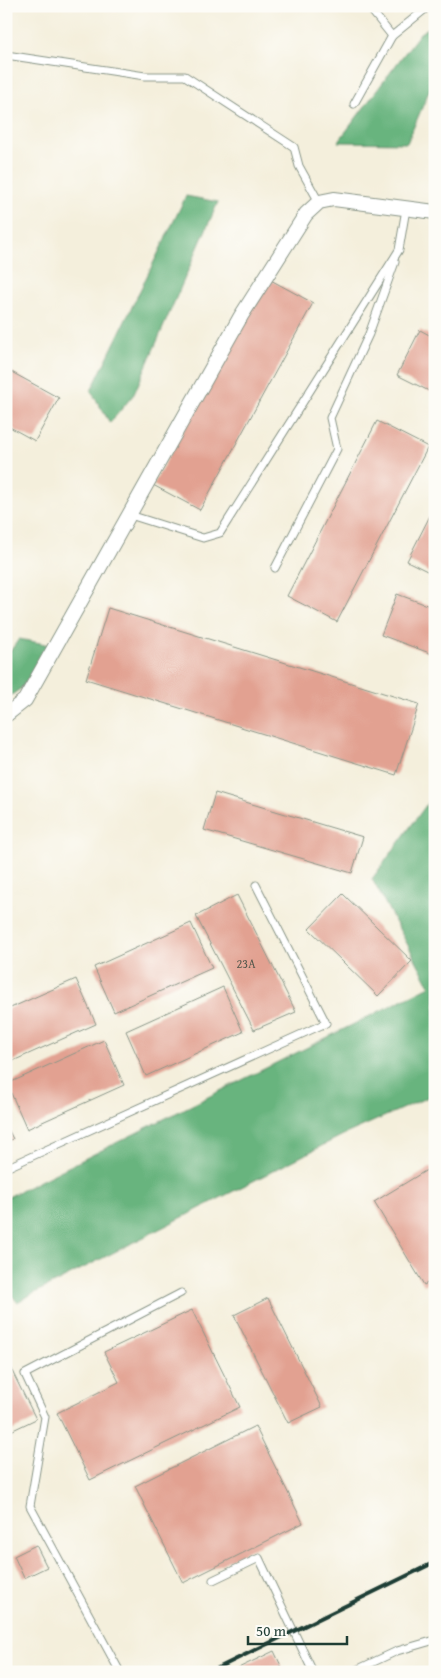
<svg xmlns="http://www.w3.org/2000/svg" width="441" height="1678" font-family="'Gentium Book Plus',serif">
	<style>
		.forest { fill: #68b47e; stroke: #447859 }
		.building { fill: #e2a191 }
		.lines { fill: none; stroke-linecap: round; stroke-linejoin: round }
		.lane-casing { stroke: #8a9688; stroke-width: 9 }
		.street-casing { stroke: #8a9688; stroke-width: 16 }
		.lane { stroke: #fff; stroke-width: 7 }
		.street { stroke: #fff; stroke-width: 14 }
		.rail { stroke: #1f3d34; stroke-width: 4 }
		.labels { text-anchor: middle; stroke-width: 4; stroke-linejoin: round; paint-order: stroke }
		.number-label { font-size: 12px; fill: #50564b }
	</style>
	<rect width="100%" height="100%" fill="#fdfcf7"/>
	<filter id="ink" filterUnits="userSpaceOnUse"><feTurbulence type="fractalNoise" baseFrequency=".02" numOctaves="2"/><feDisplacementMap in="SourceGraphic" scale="10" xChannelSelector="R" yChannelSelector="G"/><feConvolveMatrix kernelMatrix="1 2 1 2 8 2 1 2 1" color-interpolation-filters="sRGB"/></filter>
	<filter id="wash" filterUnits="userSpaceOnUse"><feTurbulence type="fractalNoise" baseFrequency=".0096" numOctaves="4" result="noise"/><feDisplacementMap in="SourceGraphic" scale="20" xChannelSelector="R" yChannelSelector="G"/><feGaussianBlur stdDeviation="1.12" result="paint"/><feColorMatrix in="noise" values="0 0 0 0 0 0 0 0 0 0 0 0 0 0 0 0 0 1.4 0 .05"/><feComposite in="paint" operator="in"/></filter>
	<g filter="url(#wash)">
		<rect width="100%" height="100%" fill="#f4efdc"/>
		<!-- forest -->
		<g class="forest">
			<path d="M435 24V77L407 143 338 142 420 33Z"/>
			<path d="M186 196 218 202 134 394 110 423 91 391Z"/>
			<path d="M19 639 50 645 23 687 6 699V657Z"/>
			<path d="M435 793V1094L343 1135 17 1302 6 1287V1198L430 986 372 879Z"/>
		</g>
		<g id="blocks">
			<!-- building -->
			<g class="building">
				<path d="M267 278 313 303 200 510 153 485Z"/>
				<path d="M420 330 435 338V394L397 375Z"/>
				<path d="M6 369 59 398 35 441 6 425Z"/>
				<path d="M377 421 428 447 337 622 287 596Z"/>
				<path d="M435 506V575L407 561Z"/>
				<path d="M397 594 435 608V655L381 635Z"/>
				<path d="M108 608 419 704 396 775 86 679Z"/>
				<path d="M215 793 363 837 352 873 204 830Z"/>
				<path d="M343 894 412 961 378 996 309 929Z"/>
				<path d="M237 895 296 1012 254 1030 196 916Z"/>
				<path d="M191 923 212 968 114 1012 94 967Z"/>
				<path d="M76 979 96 1024 6 1064V1010Z"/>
				<path d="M223 987 243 1032 146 1076 126 1031Z"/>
				<path d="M104 1040 124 1085 27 1129 7 1084Z"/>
				<path d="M6 1125 13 1139 6 1142Z"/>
				<path d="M435 1165V1279L424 1285 374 1202Z"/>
				<path d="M268 1298 322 1407 288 1423 234 1315Z"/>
				<path d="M192 1310 240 1407 90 1480 57 1413 119 1382 104 1352Z"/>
				<path d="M11 1369 36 1419 11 1431 6 1422V1371Z"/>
				<path d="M255 1426 303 1523 183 1583 135 1486Z"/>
				<path d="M36 1545 47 1567 24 1578 14 1556Z"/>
				<path d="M274 1651 284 1672H230Z"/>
			</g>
		</g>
	</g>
	<g filter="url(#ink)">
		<use href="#blocks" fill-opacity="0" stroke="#8a9688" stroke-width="1"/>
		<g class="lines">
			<defs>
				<g id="lane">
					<path d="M368 6 392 36"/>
					<path d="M6 55 145 76H185L294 147 299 166 319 202"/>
					<path d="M354 104 392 36 429 6"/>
					<path d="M130 515 203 538 220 533 399 250 406 209"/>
					<path d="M275 568 337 449 330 418 369 334 395 262"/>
					<path d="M6 1168 326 1023 256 885"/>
					<path d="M213 1580 259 1558 313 1672"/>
					<path d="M120 1672 30 1506 45 1417 25 1374 181 1293"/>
					<path d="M352 1672 397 1651 435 1640"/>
				</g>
				<path id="street" d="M6 715 25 700 241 316 306 214 319 202 334 199 435 212"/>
			</defs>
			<!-- lane casing -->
			<use href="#lane" class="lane-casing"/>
			<!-- street casing -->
			<use href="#street" class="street-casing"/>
			<!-- lane -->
			<use href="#lane" class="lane"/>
			<!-- street -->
			<use href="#street" class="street"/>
			<!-- rail -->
			<path class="rail" d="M210 1672 435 1562"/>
		</g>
	</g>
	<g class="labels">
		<!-- number labels -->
		<g class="number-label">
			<text x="246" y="968">23А</text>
		</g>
	</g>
	<!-- margin -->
	<rect width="441" height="1678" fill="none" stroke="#fdfcf7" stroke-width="25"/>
	<!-- scale -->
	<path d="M248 1636v8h99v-8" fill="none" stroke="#1f3d34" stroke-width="2.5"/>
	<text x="256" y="1636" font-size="15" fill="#1f3d34" stroke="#fdfcf7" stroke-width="4" paint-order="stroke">50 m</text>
</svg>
